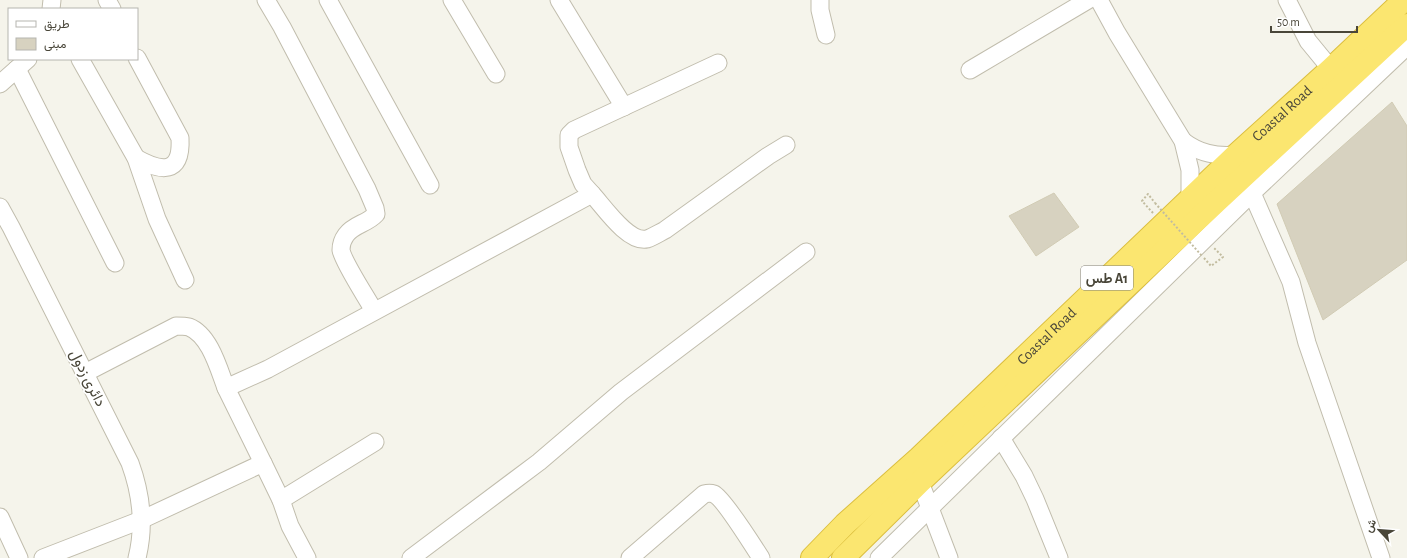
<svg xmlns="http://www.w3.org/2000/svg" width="1407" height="558" font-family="'Alegreya Sans',Vazirmatn,sans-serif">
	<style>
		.building { fill: #d7d2c0; stroke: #d1cbb4 }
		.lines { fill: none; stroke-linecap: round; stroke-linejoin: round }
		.minor-casing { stroke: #c1bdad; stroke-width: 19 }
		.highway-casing { stroke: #dbbe3f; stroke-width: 24 }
		.path { stroke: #c2bc9f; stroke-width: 2; stroke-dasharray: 2 2; stroke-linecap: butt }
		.minor { stroke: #fff; stroke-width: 17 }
		.highway { stroke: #fbe670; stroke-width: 22 }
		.path-bridge { stroke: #c2bc9f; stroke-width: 2; stroke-dasharray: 2 2; stroke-linecap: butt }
		.labels { text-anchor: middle; stroke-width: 3.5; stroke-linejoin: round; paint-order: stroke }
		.shield { fill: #fff; stroke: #807e74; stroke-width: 1 }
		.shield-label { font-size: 14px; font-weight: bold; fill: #494639 }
		.street-label { font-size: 15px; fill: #494639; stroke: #fff }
	</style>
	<rect width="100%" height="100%" fill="#f5f4eb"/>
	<!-- building -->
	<g class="building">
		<path d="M1392 102 1407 126V260L1323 320 1277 204Z"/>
		<path d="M1054 193 1079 227 1036 256 1009 216Z"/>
	</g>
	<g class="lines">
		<defs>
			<g id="minor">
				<path d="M107 0 112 9"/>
				<path d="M266 0 282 27 367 189 375 208 376 214C367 224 354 224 346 235 343 239 341 245 341 250 343 262 367 298 374 311"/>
				<path d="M328 0 430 185"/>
				<path d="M452 0 496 74"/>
				<path d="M559 0 624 107"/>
				<path d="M820 0V10L826 35"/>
				<path d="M1099 0 1117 33 1183 141 1190 170V199"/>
				<path d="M1287 0 1308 41 1331 69"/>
				<path d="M51 9 52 0"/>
				<path d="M80 59 136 158 157 219 185 280"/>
				<path d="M17 69 115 263"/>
				<path d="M970 70 1088 0"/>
				<path d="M0 84 28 59"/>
				<path d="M1183 141C1199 153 1215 157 1236 155"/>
				<path d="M136 158C161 172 182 175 180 138L137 58"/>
				<path d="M1252 193 1291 282 1307 343 1381 558"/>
				<path d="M592 194 583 184 577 170 569 147V135L574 130 718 63"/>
				<path d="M0 207 11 227 130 463C141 493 145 526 137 558"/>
				<path d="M85 373 176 326C180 326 185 326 189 327 210 335 219 370 226 388"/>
				<path d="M1001 438 1024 476 1035 499 1059 558"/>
				<path d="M263 463 226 388 268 369 592 194C604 207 628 243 647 239 653 237 659 233 665 230L768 156 786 145"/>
				<path d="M920 482 949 558"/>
				<path d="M281 500 375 442"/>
				<path d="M0 517 19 558"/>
				<path d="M43 558 141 520 263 463 281 500 290 526 307 558"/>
				<path d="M411 558 539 462 621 392 806 252"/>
				<path d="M630 558 704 494C708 493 711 493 714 494 723 498 754 547 761 558"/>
				<path d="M879 558 1252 193 1406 47"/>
			</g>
			<g id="highway">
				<path id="s1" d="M812 558 845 524 919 458 1236 155 1331 69 1404 0"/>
				<path d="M843 558 920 482 1216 202 1407 25"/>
			</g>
		</defs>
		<!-- minor casing -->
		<use href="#minor" class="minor-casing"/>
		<!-- highway casing -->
		<use href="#highway" class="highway-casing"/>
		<!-- path -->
		<g class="path">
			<path d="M1153 213 1142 201 1148 194 1155 203"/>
			<path d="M1204 258 1211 266 1223 257 1214 248"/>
		</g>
		<!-- minor -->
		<use href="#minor" class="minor"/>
		<!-- highway -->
		<use href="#highway" class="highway"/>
		<!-- path-bridge -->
		<path class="path-bridge" d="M1155 203 1202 256"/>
	</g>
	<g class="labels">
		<!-- shield labels -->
		<rect class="shield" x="1081" y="266" width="52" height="24" rx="3"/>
		<g class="shield-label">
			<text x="1107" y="283">طس A1</text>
		</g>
		<!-- street labels -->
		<g class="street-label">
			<text dy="5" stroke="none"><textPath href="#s1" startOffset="647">Coastal Road</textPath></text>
			<text dy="5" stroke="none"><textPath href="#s1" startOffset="323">Coastal Road</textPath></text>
			<text transform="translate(88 378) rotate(63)" y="5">دائرى زدول</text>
		</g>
	</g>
	<!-- legend -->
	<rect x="8" y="8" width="130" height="52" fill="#ffffff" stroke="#b6b5b0"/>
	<rect x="16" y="21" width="20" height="6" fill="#ffffff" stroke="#b6b5b0"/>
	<text x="44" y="28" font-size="12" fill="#494639">طريق</text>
	<rect x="16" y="38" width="20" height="12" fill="#d7d2c0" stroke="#b6b5b0"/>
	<text x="44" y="48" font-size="12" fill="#494639">مبنى</text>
	<!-- north arrow -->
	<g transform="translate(1379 530) rotate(296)" stroke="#ffffff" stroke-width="3" paint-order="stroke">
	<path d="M0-3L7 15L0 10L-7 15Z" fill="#494639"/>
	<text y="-6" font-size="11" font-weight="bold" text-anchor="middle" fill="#494639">ش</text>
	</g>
	<!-- scale -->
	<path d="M1271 26v6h86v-6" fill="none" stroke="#494639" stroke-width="2"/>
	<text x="1277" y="26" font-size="12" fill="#494639" stroke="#ffffff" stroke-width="3" paint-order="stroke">50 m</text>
</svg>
